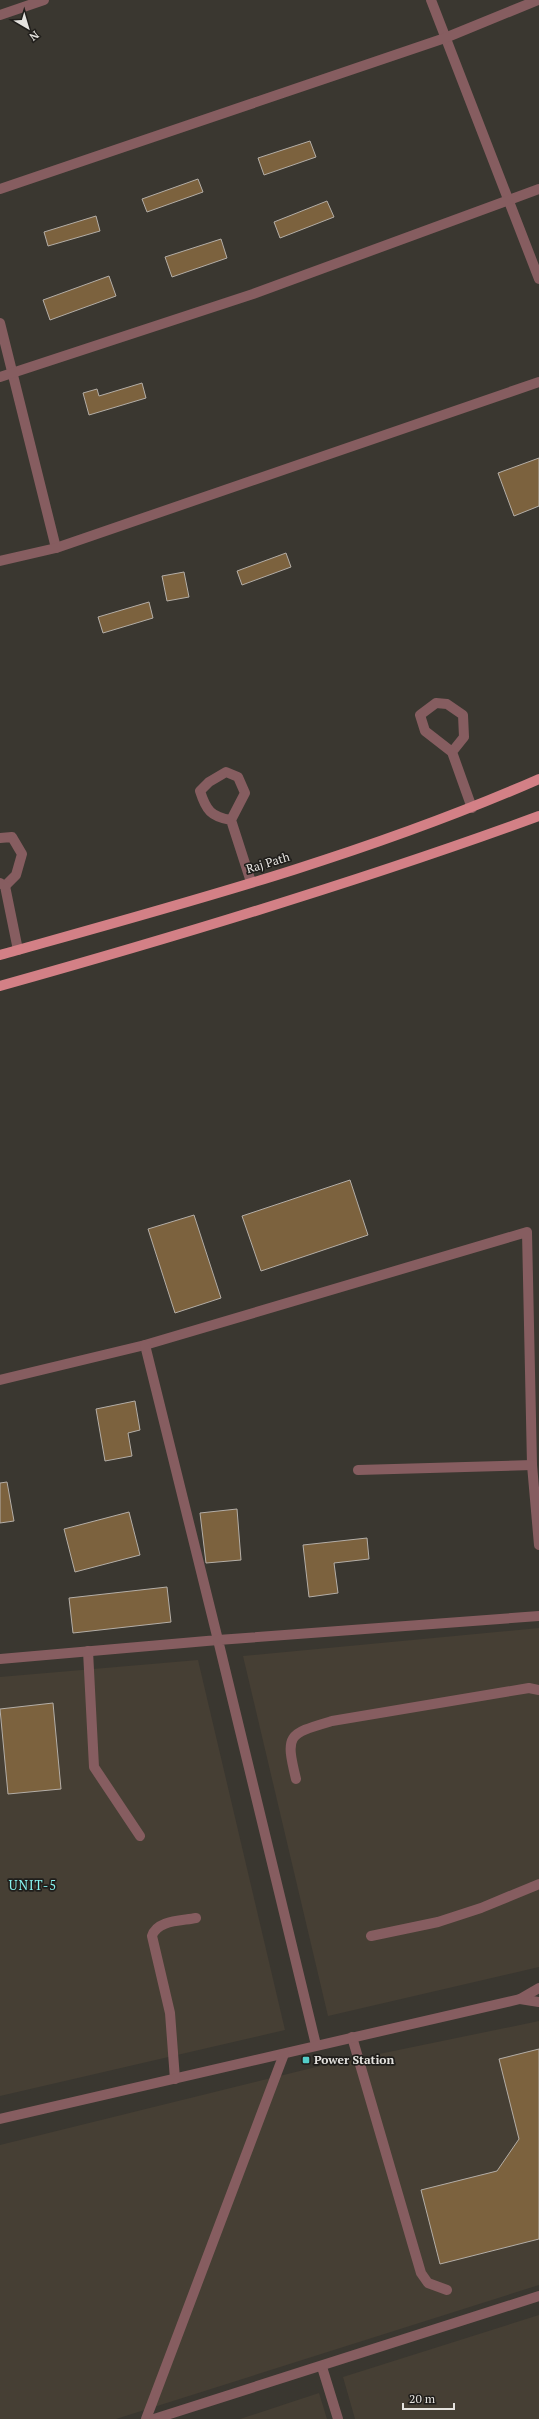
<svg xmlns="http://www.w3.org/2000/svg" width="539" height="2419" font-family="'PT Serif',serif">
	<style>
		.built { fill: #463f34 }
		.building { fill: #7c623e; stroke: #b4aea7 }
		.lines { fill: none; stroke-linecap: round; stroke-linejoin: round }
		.minor { stroke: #865d60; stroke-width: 10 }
		.major { stroke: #d38086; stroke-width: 10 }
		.poi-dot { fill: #53cdc9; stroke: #201e1b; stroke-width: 1.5 }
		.labels { text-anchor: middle; stroke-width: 3.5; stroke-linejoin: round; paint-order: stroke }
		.street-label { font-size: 12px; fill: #e5e3df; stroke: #201e1b }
		.poi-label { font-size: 12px; font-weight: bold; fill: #e5e3df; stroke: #201e1b; text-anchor: start }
		.neighbourhood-label { font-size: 13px; letter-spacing: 1px; fill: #88f3ef; stroke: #201e1b }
	</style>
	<rect width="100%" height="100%" fill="#3a3730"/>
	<!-- built -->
	<g class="built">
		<path d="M539 1628V1967L328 2016 243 1656Z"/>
		<path d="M198 1660 285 2030 0 2096V1677Z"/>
		<path d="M539 2021V2285L116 2419H0V2145L316 2067Z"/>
		<path d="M539 2315V2419H355L343 2377Z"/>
		<path d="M319 2393 327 2419H240Z"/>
	</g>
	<!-- building -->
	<g class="building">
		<path d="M310 141 316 157 264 175 258 158Z"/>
		<path d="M198 179 203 192 147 212 142 199Z"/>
		<path d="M327 201 334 217 280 238 274 222Z"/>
		<path d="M96 216 100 231 48 246 44 232Z"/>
		<path d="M221 239 227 258 172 277 165 257Z"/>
		<path d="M109 276 116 296 50 320 43 300Z"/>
		<path d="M142 383 146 398 89 415 83 393 97 389 99 396Z"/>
		<path d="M539 458V506L514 516 498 473Z"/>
		<path d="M286 553 291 567 242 585 237 571Z"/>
		<path d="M184 572 189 597 167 601 162 576Z"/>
		<path d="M149 602 153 618 103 633 98 617Z"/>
		<path d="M350 1180 368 1235 261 1271 242 1216Z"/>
		<path d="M194 1215 221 1298 175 1313 148 1229Z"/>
		<path d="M135 1401 140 1430 128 1433 132 1456 105 1461 96 1409Z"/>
		<path d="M7 1482 14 1521 0 1523V1483Z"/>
		<path d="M237 1509 241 1560 206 1563 200 1513Z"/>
		<path d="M129 1512 140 1555 75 1572 64 1529Z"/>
		<path d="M367 1538 369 1559 334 1563 338 1593 309 1597 303 1545Z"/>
		<path d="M167 1587 171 1622 73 1633 69 1598Z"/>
		<path d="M53 1703 61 1789 8 1794 0 1709Z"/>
		<path d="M539 2049V2239L440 2264 421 2190 497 2171 519 2139 499 2059Z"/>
	</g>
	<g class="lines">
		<!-- minor -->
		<g class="minor">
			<path d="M431 0 539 279"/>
			<path d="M0 15 44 0"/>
			<path d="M0 189 445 38 538 0"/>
			<path d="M0 323 56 548"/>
			<path d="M0 377 253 294 539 189"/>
			<path d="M0 561 56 548 539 382"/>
			<path d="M452 752 464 737 463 715 447 704 436 703 420 715 425 731 452 752 472 808"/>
			<path d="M231 820 245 793 238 777 226 772 209 782 200 791C206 810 211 817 231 820L251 882"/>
			<path d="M0 838 12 837 22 854 16 875 5 886"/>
			<path d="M0 883 5 886 18 950"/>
			<path d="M0 1380 145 1345 527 1232 532 1465 539 1545"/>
			<path d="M358 1470 532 1465"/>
			<path d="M88 1651 94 1767 140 1836"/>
			<path d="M0 1659 218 1640 145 1345"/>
			<path d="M296 1779C285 1734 288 1734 332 1721L529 1688 539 1690"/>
			<path d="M371 1936 438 1922 481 1908 539 1884"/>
			<path d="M520 1999 539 2002"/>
			<path d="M352 2037 421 2273 428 2283 447 2290"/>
			<path d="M316 2045 218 1640 539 1616"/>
			<path d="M175 2079 170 2013 152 1936C157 1920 181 1921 196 1918"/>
			<path d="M0 2119 520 1999 539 1988"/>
			<path d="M322 2367 338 2419"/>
			<path d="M146 2419 284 2054"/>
			<path d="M154 2419 539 2296"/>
		</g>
		<!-- major -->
		<g class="major">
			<path d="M0 955C182 904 366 855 539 779"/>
			<path d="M0 986C182 935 362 881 539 816"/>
		</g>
	</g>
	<!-- markers -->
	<rect class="poi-dot" x="302" y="2056" width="8" height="8" rx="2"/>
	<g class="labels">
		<!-- street labels -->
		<g class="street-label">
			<text transform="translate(268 863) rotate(-17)" y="4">Raj Path</text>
		</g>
		<!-- poi labels -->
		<g class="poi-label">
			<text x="314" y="2064">Power Station</text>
		</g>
		<!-- neighbourhood labels -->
		<g class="neighbourhood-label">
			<text x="33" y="1890">UNIT-5</text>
		</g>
	</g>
	<!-- north arrow -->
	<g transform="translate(28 28) rotate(142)" stroke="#201e1b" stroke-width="3" paint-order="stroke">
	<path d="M0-3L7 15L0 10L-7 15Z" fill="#e5e3df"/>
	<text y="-6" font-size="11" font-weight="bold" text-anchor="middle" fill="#e5e3df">N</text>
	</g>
	<!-- scale -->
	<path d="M403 2403v6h51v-6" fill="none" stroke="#e5e3df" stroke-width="2"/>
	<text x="409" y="2403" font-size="12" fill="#e5e3df" stroke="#201e1b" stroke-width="3" paint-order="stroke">20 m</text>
</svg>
